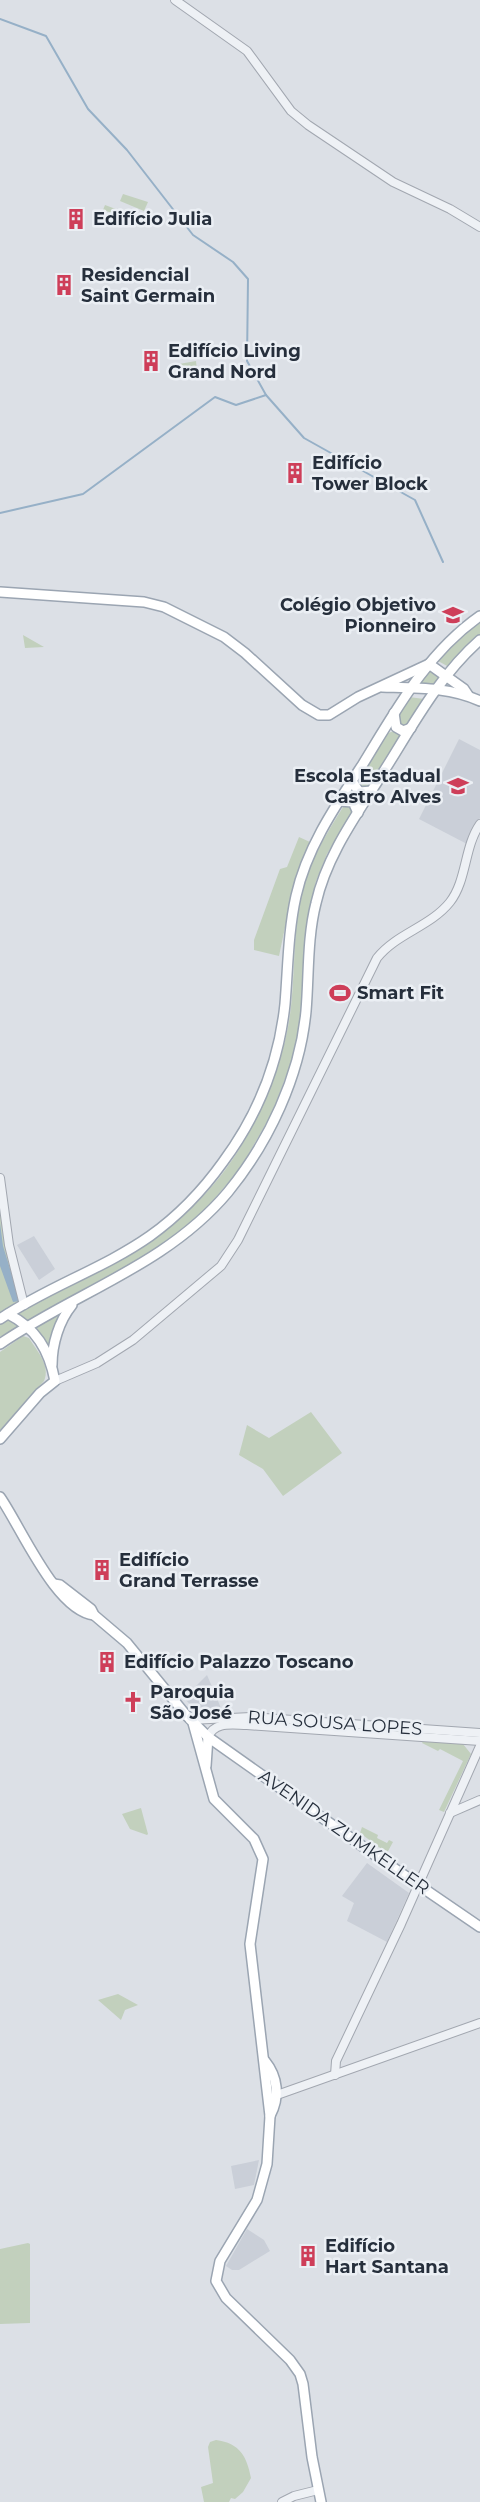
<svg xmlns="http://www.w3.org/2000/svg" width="480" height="2502" font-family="Montserrat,sans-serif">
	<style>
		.built { fill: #cacfd8 }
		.green { fill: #c2d0bd }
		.water { fill: #96b0c7 }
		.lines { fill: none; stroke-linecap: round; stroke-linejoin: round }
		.stream { stroke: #96b0c7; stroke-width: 2 }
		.minor-casing { stroke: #a2a7b0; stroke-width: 10 }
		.major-casing { stroke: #9ba5b2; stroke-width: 12 }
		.minor { stroke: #eef1f5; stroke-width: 8 }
		.major { stroke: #fff; stroke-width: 9 }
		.labels { text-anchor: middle; stroke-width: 5; stroke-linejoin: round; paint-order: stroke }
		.poi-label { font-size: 18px; font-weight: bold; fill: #262f3c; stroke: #ebeff4; text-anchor: start }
		.street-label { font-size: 18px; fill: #262f3c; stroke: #ebeff4 }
	</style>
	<rect width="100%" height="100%" fill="#dce0e6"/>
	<!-- built -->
	<g class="built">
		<path d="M459 739 480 750V818L467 844 419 819Z"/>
		<path d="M34 1236 55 1269 39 1280 17 1245Z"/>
		<path d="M207 1675 216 1696 223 1713 199 1714 184 1698Z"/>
		<path d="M367 1863 409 1893 387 1942 347 1921 354 1903 342 1896Z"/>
		<path d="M259 2160 254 2185 235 2189 231 2166Z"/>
		<path d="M247 2229 264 2240 270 2251 239 2270H232L226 2266Z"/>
	</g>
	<!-- green -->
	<g class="green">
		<path d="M123 194 148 202 144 211 120 201Z"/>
		<path d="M105 205 145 220 144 224 103 210Z"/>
		<path d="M196 361 197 371 180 374 179 364Z"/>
		<path d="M480 621V638L449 667 438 661 455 642Z"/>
		<path d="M23 635 44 647 25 648Z"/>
		<path d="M433 667 442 675 433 686 416 687Z"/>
		<path d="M409 697 424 699 406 728H403L396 718Z"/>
		<path d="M396 730 401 735 367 791 355 785 386 734Z"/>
		<path d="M345 804 354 808 327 854 316 881 309 910 308 942 301 1027 291 1063 272 1113 240 1169 197 1219 171 1240 135 1263 3 1338 0 1336V1324C36 1302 75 1285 112 1264 145 1245 180 1221 206 1193 247 1150 282 1074 290 1015 295 979 293 942 299 907 305 868 325 836 345 804Z"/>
		<path d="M299 837 310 842 296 875 279 956 254 950V940L280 869 287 867Z"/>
		<path d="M0 1190 24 1305 0 1319Z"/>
		<path d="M61 1313 53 1335 52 1354 34 1329Z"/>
		<path d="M23 1336 29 1338C37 1351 51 1366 44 1381L0 1430V1352Z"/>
		<path d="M311 1412 342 1453 283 1496 263 1469 239 1455 247 1425 269 1438Z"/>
		<path d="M423 1741 463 1744 471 1754 444 1812 439 1810 463 1761 440 1749 438 1751 422 1743Z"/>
		<path d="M141 1808 148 1834 147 1835 130 1829 122 1814Z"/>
		<path d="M362 1827 378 1835 377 1838 387 1843 389 1840 393 1842 387 1853 360 1833Z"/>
		<path d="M118 1994 138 2005 125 2010 121 2020 98 2000Z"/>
		<path d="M28 2243 30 2244V2323L0 2324V2249Z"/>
		<path d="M216 2440C240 2443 247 2457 251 2478L243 2492 235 2499 231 2498 229 2502H204L201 2487 213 2483 208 2447 210 2442Z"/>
	</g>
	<!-- water -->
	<path class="water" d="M0 1223 3 1246 20 1301 13 1302 0 1266Z"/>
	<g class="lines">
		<!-- stream -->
		<g class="stream">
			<path d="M0 19 46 36 88 109 127 150 193 235 233 262 248 279 247 361 266 395 304 438 415 500 443 562"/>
			<path d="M0 513 83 494 215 397 236 405 266 395"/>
		</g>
		<defs>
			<g id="minor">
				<path d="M175 0 247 51 291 111 308 125 393 182 450 209 480 227"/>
				<path d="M0 1178 9 1245 24 1305"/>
				<path d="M55 1381 97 1363 133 1340 221 1266 238 1240 377 958C397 933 430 927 450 902 467 880 464 847 480 824"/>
				<path d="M190 1720 251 1717 480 1733"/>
				<path d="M208 1737C215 1721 232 1725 247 1725L480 1741"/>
				<path d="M450 1813 480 1800"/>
				<path d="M335 2075 336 2061 401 1924 480 1746"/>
				<path d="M277 2095 480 2023"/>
				<path d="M282 2502 294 2496 318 2490"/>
			</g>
			<g id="major">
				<path d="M0 592 144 602 164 607 224 637 245 653 302 705 319 715H329L358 697 429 664"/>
				<path d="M429 664 464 689 468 695"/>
				<path d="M382 687C416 688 450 687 480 701"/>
				<path d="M394 713 396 727 403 731 411 728"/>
				<path d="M352 781 359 792 372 791"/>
				<path d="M339 801 353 802 358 813"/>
				<path d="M0 1319C47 1287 103 1269 150 1236 178 1216 203 1190 223 1162 258 1115 279 1062 285 1004 288 968 288 932 296 896 307 847 336 805 363 764 396 710 427 653 480 616"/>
				<path d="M0 1344C76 1292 167 1265 228 1192 269 1142 300 1076 306 1011 309 976 307 938 316 903 327 854 358 813 384 771 413 725 439 676 480 640"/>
				<path d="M52 1365C52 1344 59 1321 72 1305"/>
				<path d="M0 1439 40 1393 55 1381C49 1350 36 1328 8 1314"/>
				<path d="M0 1497C21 1527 56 1611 94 1615"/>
				<path d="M54 1584 60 1585 91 1609 94 1615 127 1643 186 1715 208 1737 382 1860 480 1927"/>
				<path d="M193 1723 214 1799 254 1839 263 1859 250 1944 270 2116 267 2164 257 2200 220 2261 216 2281 226 2298 290 2360 300 2374 303 2384 312 2457 321 2502"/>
				<path d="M206 1766 208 1737"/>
				<path d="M265 2061C278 2077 280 2097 270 2116"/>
			</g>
		</defs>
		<!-- minor casing -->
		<use href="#minor" class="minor-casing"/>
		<!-- major casing -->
		<use href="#major" class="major-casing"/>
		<!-- minor -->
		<use href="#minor" class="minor"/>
		<!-- major -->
		<use href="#major" class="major"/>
	</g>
	<!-- icons -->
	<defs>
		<symbol id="building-bare" viewBox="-9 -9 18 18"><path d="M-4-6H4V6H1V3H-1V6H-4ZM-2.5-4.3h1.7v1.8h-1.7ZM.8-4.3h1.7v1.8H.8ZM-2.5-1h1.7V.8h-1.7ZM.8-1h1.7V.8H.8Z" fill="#ce3e59" stroke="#ebeff4" stroke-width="2.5" paint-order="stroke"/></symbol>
		<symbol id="school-bare" viewBox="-9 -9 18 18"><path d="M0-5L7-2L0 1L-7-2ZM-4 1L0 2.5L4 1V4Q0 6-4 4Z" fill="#ce3e59" stroke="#ebeff4" stroke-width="2.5" paint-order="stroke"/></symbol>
		<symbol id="stadium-bare" viewBox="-9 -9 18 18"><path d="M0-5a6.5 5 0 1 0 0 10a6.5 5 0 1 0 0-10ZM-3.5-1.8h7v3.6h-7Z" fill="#ce3e59" stroke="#ebeff4" stroke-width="2.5" paint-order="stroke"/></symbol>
		<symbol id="church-bare" viewBox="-9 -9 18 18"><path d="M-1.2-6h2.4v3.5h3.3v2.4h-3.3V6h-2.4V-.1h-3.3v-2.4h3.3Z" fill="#ce3e59" stroke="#ebeff4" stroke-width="2.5" paint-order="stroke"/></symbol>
	</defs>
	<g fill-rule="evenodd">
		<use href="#building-bare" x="61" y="204" width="30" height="30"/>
		<use href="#building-bare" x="49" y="270" width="30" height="30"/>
		<use href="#building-bare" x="136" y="346" width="30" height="30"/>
		<use href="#building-bare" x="280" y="458" width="30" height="30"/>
		<use href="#school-bare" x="438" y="600" width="30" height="30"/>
		<use href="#school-bare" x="443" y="771" width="30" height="30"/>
		<use href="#stadium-bare" x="325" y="978" width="30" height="30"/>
		<use href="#building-bare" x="87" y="1555" width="30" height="30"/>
		<use href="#building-bare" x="92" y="1647" width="30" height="30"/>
		<use href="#church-bare" x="118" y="1687" width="30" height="30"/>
		<use href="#building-bare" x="293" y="2241" width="30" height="30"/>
	</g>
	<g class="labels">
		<!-- poi labels -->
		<g class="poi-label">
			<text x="93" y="225">Edifício Julia</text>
			<text x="81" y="281">Residencial<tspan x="81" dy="21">Saint Germain</tspan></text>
			<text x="168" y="357">Edifício Living<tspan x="168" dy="21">Grand Nord</tspan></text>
			<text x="312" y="469">Edifício<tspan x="312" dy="21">Tower Block</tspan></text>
			<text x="436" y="611" text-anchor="end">Colégio Objetivo<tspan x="436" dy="21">Pionneiro</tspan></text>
			<text x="441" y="782" text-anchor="end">Escola Estadual<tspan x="441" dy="21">Castro Alves</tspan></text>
			<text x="357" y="999">Smart Fit</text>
			<text x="119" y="1566">Edifício<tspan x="119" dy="21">Grand Terrasse</tspan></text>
			<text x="124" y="1668">Edifício Palazzo Toscano</text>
			<text x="150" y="1698">Paroquia<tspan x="150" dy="21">São José</tspan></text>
			<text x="325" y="2252">Edifício<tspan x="325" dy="21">Hart Santana</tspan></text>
		</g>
		<!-- street labels -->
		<g class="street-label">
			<text transform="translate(335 1723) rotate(4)" y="6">RUA SOUSA LOPES</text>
			<text transform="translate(344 1832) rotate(35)" y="6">AVENIDA ZUMKELLER</text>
		</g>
	</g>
</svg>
